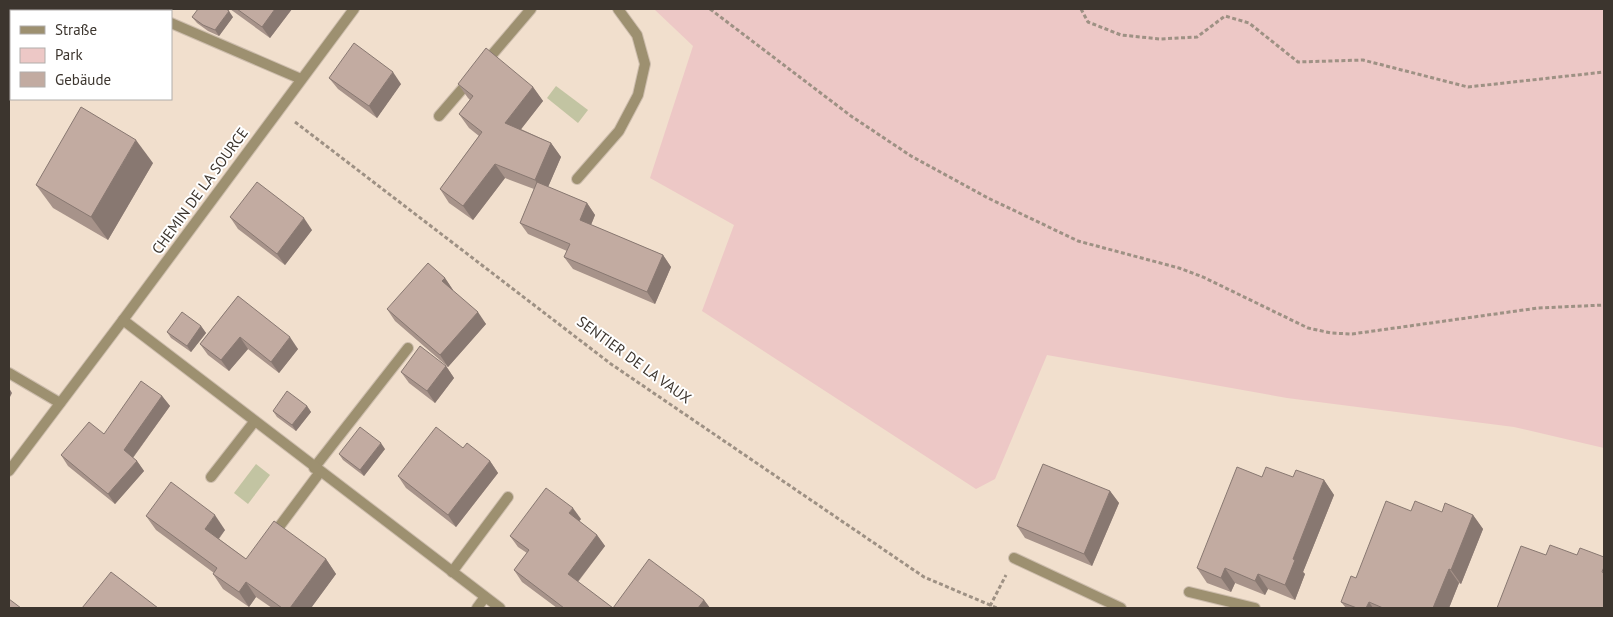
<svg xmlns="http://www.w3.org/2000/svg" width="1613" height="617" font-family="'PT Sans',sans-serif">
	<style>
		.green { fill: #edc8c6 }
		.water { fill: #c2c4a2 }
		.lines { fill: none; stroke-linecap: round; stroke-linejoin: round }
		.lane-casing { stroke: #cdbdad; stroke-width: 12 }
		.street-casing { stroke: #cdbdad; stroke-width: 12 }
		.path { stroke: #9e9184; stroke-width: 3; stroke-dasharray: 4 2.5; stroke-linecap: butt }
		.lane { stroke: #9d9070; stroke-width: 10 }
		.street { stroke: #9d9070; stroke-width: 10 }
		.wall { fill: #a7938a }
		.shaded-wall { fill: #887871 }
		.building { fill: #c2aba1; stroke: #887871 }
		.labels { text-anchor: middle; stroke-width: 4; stroke-linejoin: round; paint-order: stroke }
		.street-label { font-size: 15px; fill: #3c352e; stroke: #fff }
	</style>
	<rect width="100%" height="100%" fill="#f1dfcd"/>
	<!-- green -->
	<path class="green" d="M654 9H1604V448L1514 427 1287 398 1047 355 995 479 976 489 702 311 734 225 650 178 693 46Z"/>
	<!-- water -->
	<g class="water">
		<path d="M556 86 588 110 578 123 547 98Z"/>
		<path d="M256 464 270 475 248 504 234 493Z"/>
	</g>
	<g class="lines">
		<defs>
			<g id="lane">
				<path d="M145 9 149 11"/>
				<path d="M171 23 301 79"/>
				<path d="M485 63 531 9"/>
				<path d="M439 116 470 80"/>
				<path d="M577 179 619 131 638 95 645 64 637 35 618 9"/>
				<path d="M9 373 60 403"/>
				<path d="M314 468 408 348"/>
				<path d="M211 477 254 422"/>
				<path d="M273 535 320 472"/>
				<path d="M1014 558 1121 608"/>
				<path d="M452 572 508 497"/>
				<path d="M1189 592 1255 608"/>
				<path d="M477 608 485 597"/>
			</g>
			<g id="street">
				<path d="M123 320 500 608"/>
				<path d="M9 471 123 320 354 9"/>
			</g>
		</defs>
		<!-- lane casing -->
		<use href="#lane" class="lane-casing"/>
		<!-- street casing -->
		<use href="#street" class="street-casing"/>
		<!-- path -->
		<g class="path">
			<path d="M113 9 118 11"/>
			<path d="M710 9 851 116 911 156 988 198 1078 241 1179 268 1203 277 1308 328 1331 333 1352 334 1538 308 1604 305"/>
			<path d="M1081 9 1088 22 1121 35 1160 39 1197 37 1225 16 1249 23 1298 62 1363 60 1468 87 1604 72"/>
			<path d="M295 122 611 364 924 577 997 608"/>
			<path d="M990 606 1006 575"/>
		</g>
		<!-- lane -->
		<use href="#lane" class="lane"/>
		<!-- street -->
		<use href="#street" class="street"/>
	</g>
	<!-- wall -->
	<g class="wall">
		<path d="M230 9H292L270 38Z"/>
		<path d="M192 17H233L219 36 208 31 197 23Z"/>
		<path d="M329 78 401 84 377 118 338 89Z"/>
		<path d="M458 84 533 87 543 101 521 129 551 143 561 157 548 187 587 203 595 215 591 225 663 255 671 267 655 304 573 269 564 257 567 251 528 234 520 223 534 189 505 178 473 220 449 203 440 189 479 136 469 128 459 114 470 100 468 98Z"/>
		<path d="M153 163 108 240 53 208 36 185Z"/>
		<path d="M230 217 312 230 285 265 238 229Z"/>
		<path d="M445 278 453 290H452L486 324 448 367 395 321 387 309Z"/>
		<path d="M238 296 298 349 279 373 248 349 229 371 208 355 200 344Z"/>
		<path d="M201 326 206 333 191 352 171 338 167 332Z"/>
		<path d="M446 366 454 378 435 403 409 383 401 372Z"/>
		<path d="M162 396 170 406 133 458 137 461 144 471 115 504 68 466 61 455 104 434Z"/>
		<path d="M307 406 311 412 296 431 277 417 273 411Z"/>
		<path d="M463 448 490 461 498 473 456 527 406 488 398 476Z"/>
		<path d="M385 449 364 476 343 460 339 454Z"/>
		<path d="M1293 477 1324 480 1334 495 1303 572 1305 574 1295 600 1268 589 1265 595 1235 583 1231 592 1207 583 1197 568Z"/>
		<path d="M1110 491 1119 503 1092 566 1025 538 1017 526Z"/>
		<path d="M1411 511 1442 512 1473 515 1483 529 1461 584 1459 583 1449 608H1346L1341 602 1356 578Z"/>
		<path d="M146 516 225 530 219 539 246 559H326L336 574 311 608H272L256 597 249 607 223 589 213 574 214 573 156 530Z"/>
		<path d="M581 519 579 521 597 535 605 546 578 582 613 608 704 600 710 608H557L522 582 514 570 527 553 518 547 510 536Z"/>
	</g>
	<!-- shaded-wall -->
	<g class="shaded-wall">
		<path d="M275 9H292L270 38 262 27Z"/>
		<path d="M229 11 233 17 219 36 215 30Z"/>
		<path d="M393 72 401 84 377 118 369 106Z"/>
		<path d="M533 87 543 101 515 137 505 123Z"/>
		<path d="M136 140 153 163 108 240 91 217Z"/>
		<path d="M551 143 561 157 545 194 535 180Z"/>
		<path d="M495 164 505 178 473 220 463 206Z"/>
		<path d="M587 203 595 215 588 232 580 220Z"/>
		<path d="M304 218 312 230 285 265 277 254Z"/>
		<path d="M663 255 671 267 655 304 647 292Z"/>
		<path d="M445 278 453 290 450 293 442 281Z"/>
		<path d="M478 312 486 324 448 367 440 355Z"/>
		<path d="M201 326 206 333 191 352 187 346Z"/>
		<path d="M240 337 248 349 229 371 221 360Z"/>
		<path d="M290 337 298 349 279 373 271 362Z"/>
		<path d="M446 366 454 378 435 403 427 391Z"/>
		<path d="M9 388 12 393 9 399Z"/>
		<path d="M162 396 170 406 131 460 124 450Z"/>
		<path d="M307 406 311 412 296 431 292 425Z"/>
		<path d="M381 443 385 449 364 476 360 470Z"/>
		<path d="M137 461 144 471 115 504 108 494Z"/>
		<path d="M490 461 498 473 456 527 448 515Z"/>
		<path d="M1324 480 1334 495 1303 572 1305 574 1295 600 1285 585 1293 559Z"/>
		<path d="M1110 491 1119 503 1092 566 1084 554Z"/>
		<path d="M573 508 581 519 577 524 569 513Z"/>
		<path d="M215 515 225 530 215 543 205 529Z"/>
		<path d="M1473 515 1483 529 1461 584 1451 570Z"/>
		<path d="M597 535 605 546 575 585 568 574Z"/>
		<path d="M326 559 336 574 311 608H290Z"/>
		<path d="M1225 568 1235 583 1231 592 1221 578Z"/>
		<path d="M1449 569 1459 583 1449 608H1433Z"/>
		<path d="M1258 574 1268 589 1265 595 1255 581Z"/>
		<path d="M246 582 256 597 249 607 239 592Z"/>
		<path d="M704 600 710 608H698Z"/>
		<path d="M1369 602 1373 608H1366Z"/>
	</g>
	<!-- building -->
	<g class="building">
		<path d="M198 9H226L229 11 215 30 203 25 192 17Z"/>
		<path d="M237 9H275L262 27Z"/>
		<path d="M354 43 393 72 369 106 329 78Z"/>
		<path d="M486 48 533 87 505 123 551 143 535 180 495 164 463 206 440 189 482 132 459 114 473 96 458 84Z"/>
		<path d="M81 107 136 140 91 217 36 185Z"/>
		<path d="M257 182 304 218 277 254 230 217Z"/>
		<path d="M537 182 587 203 580 220 663 255 647 292 564 257 570 244 520 223Z"/>
		<path d="M428 263 445 278 442 281 478 312 440 355 387 309Z"/>
		<path d="M238 296 290 337 271 362 240 337 221 360 200 344Z"/>
		<path d="M182 312 201 326 187 346 167 332Z"/>
		<path d="M420 346 446 366 427 391 401 372Z"/>
		<path d="M141 381 162 396 124 450 137 461 108 494 61 455 89 422 104 434Z"/>
		<path d="M287 391 307 406 292 425 273 411Z"/>
		<path d="M360 427 381 443 360 470 339 454Z"/>
		<path d="M436 427 463 448 467 443 490 461 448 515 398 476Z"/>
		<path d="M1043 464 1110 491 1084 554 1017 526Z"/>
		<path d="M1237 467 1262 477 1266 467 1293 477 1296 470 1324 480 1293 559 1295 560 1285 585 1258 574 1255 581 1225 568 1221 578 1197 568Z"/>
		<path d="M171 482 215 515 205 529 246 559 274 521 326 559 290 608H282L246 582 239 592 213 574 217 568 146 516Z"/>
		<path d="M546 488 573 508 569 513 597 535 568 574 613 608 649 559 704 600 698 608H564L514 570 529 550 510 536Z"/>
		<path d="M1386 501 1411 511 1415 501 1442 512 1445 503 1473 515 1451 570 1449 569 1433 608H1383L1369 602 1366 608H1357L1341 602 1351 576 1356 578Z"/>
		<path d="M1550 545 1577 555 1580 548 1604 557V567L1602 572 1604 573V608H1497L1521 546 1546 555Z"/>
		<path d="M111 572 158 608H82Z"/>
		<path d="M9 599 21 608H9Z"/>
	</g>
	<g class="labels">
		<!-- street labels -->
		<g class="street-label">
			<text transform="translate(200 191) rotate(-54)" y="5">CHEMIN DE LA SOURCE</text>
			<text transform="translate(634 360) rotate(36)" y="5">SENTIER DE LA VAUX</text>
		</g>
	</g>
	<!-- border -->
	<rect width="1613" height="617" fill="none" stroke="#3c352e" stroke-width="20"/>
	<!-- legend -->
	<rect x="10" y="10" width="162" height="90" fill="#ffffff" stroke="#b1aeab"/>
	<rect x="20" y="26" width="25" height="8" fill="#9d9070" stroke="#b1aeab"/>
	<text x="55" y="35" font-size="15" fill="#3c352e">Straße</text>
	<rect x="20" y="48" width="25" height="15" fill="#edc8c6" stroke="#b1aeab"/>
	<text x="55" y="60" font-size="15" fill="#3c352e">Park</text>
	<rect x="20" y="72" width="25" height="15" fill="#c2aba1" stroke="#b1aeab"/>
	<text x="55" y="85" font-size="15" fill="#3c352e">Gebäude</text>
</svg>
